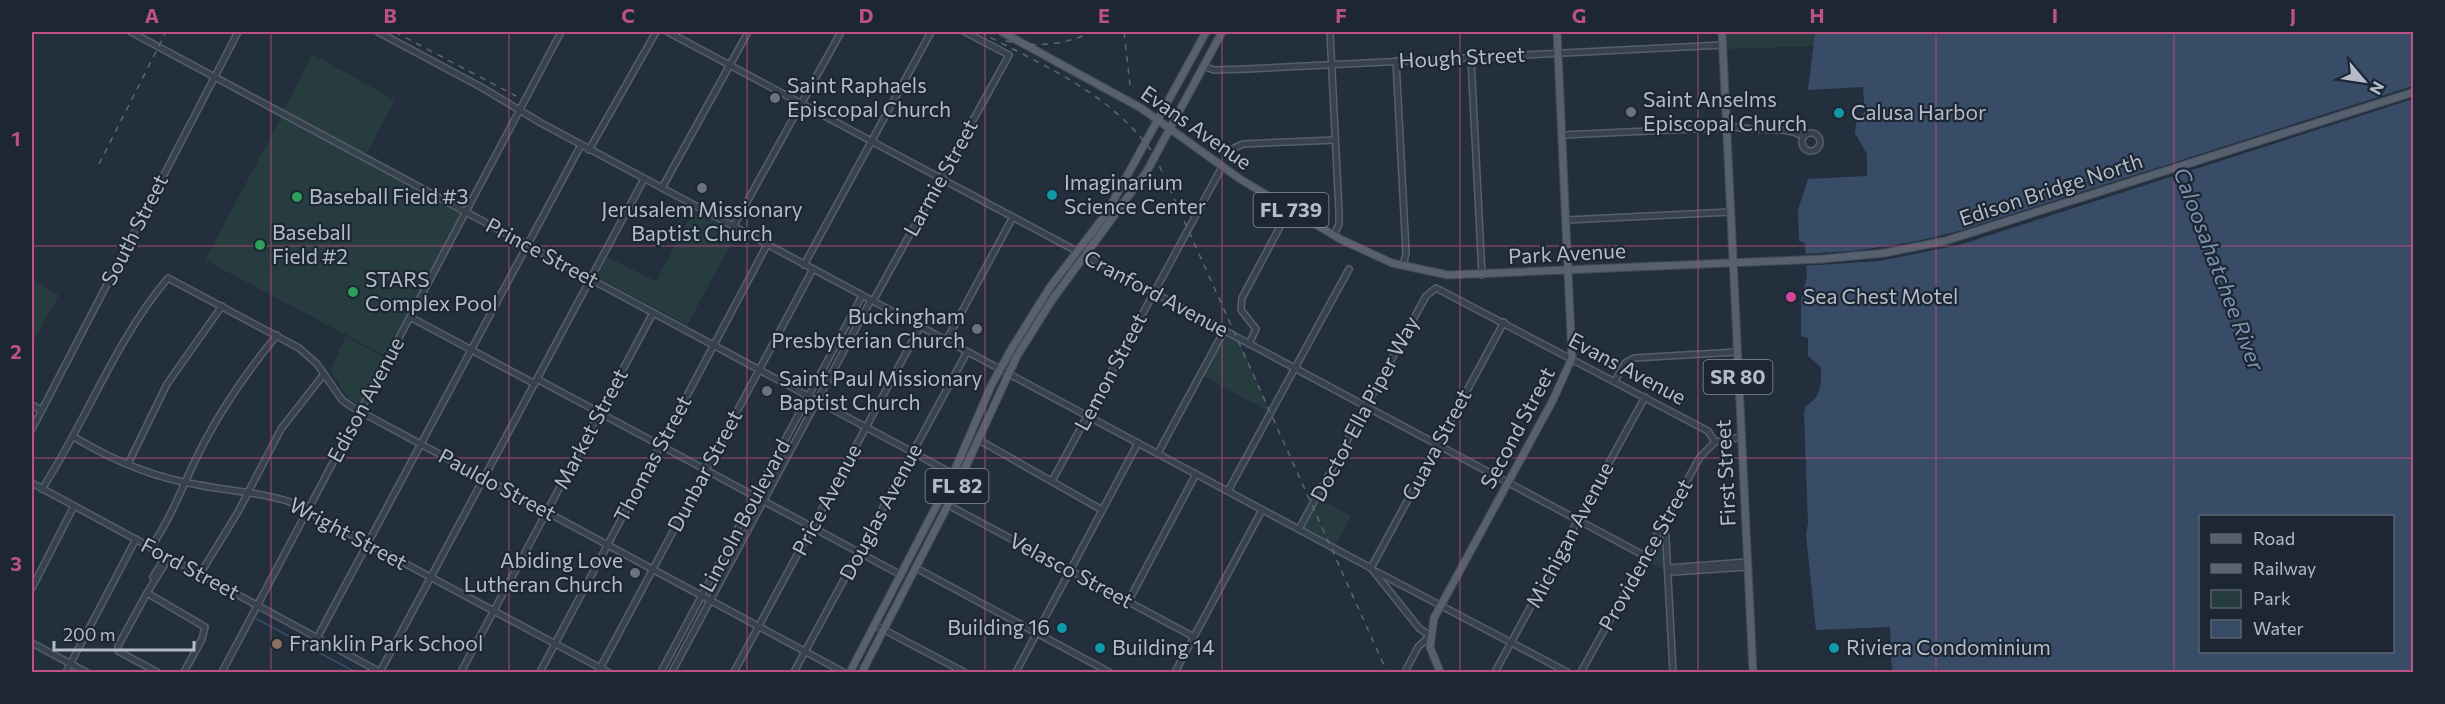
<svg xmlns="http://www.w3.org/2000/svg" width="2445" height="704" font-family="Commissioner,sans-serif">
	<style>
		.green { fill: #263c3f }
		.water { fill: #394c67; fill-rule: evenodd }
		.pier { fill: #242f3e }
		.lines { fill: none; stroke-linecap: round; stroke-linejoin: round }
		.stream { stroke: #394c67; stroke-width: 1.5 }
		.minor-casing { stroke: #565f6c; stroke-width: 8 }
		.major-casing { stroke: #414a57; stroke-width: 9 }
		.minor { stroke: #38414e; stroke-width: 5 }
		.major { stroke: #56606e; stroke-width: 7 }
		.rail { stroke: #5a6575; stroke-width: 1.5; stroke-dasharray: 6 6; stroke-linecap: butt }
		.grid { fill: none; stroke: #bd5182; stroke-width: 1.5; stroke-opacity: 0.55 }
		.worship-dot { fill: #6b7280; stroke: #1d2633; stroke-width: 2 }
		.culture-dot { fill: #0f9aa8; stroke: #1d2633; stroke-width: 2 }
		.leisure-dot { fill: #2e9e5b; stroke: #1d2633; stroke-width: 2 }
		.hotel-dot { fill: #d1479c; stroke: #1d2633; stroke-width: 2 }
		.education-dot { fill: #8d6e63; stroke: #1d2633; stroke-width: 2 }
		.labels { text-anchor: middle; stroke-width: 4.5; stroke-linejoin: round; paint-order: stroke }
		.shield { fill: #1d2633; stroke: #878f9c; stroke-width: 1.5 }
		.shield-label { font-size: 20px; font-weight: bold; fill: #b4bcc9 }
		.street-label { font-size: 21px; fill: #b4bcc9; stroke: #1d2633 }
		.poi-label { font-size: 21px; fill: #b4bcc9; stroke: #1d2633; text-anchor: start }
		.water-label { font-size: 22px; font-style: italic; fill: #7c92b1; stroke: #1d2633 }
		.neatline { fill: none; stroke: #bd5182; stroke-width: 2 }
		.grid-label { font-size: 20px; text-anchor: middle; font-weight: bold; fill: #bd5182 }
	</style>
	<rect width="100%" height="100%" fill="#242f3e"/>
	<!-- green -->
	<g class="green">
		<path d="M1726 32H1815L1813 46 1727 49Z"/>
		<path d="M312 54 395 100 366 154 284 110Z"/>
		<path d="M282 116 463 212 386 356 205 260Z"/>
		<path d="M694 210 736 234 687 325 597 277 608 257 656 281Z"/>
		<path d="M32 280 59 295 32 344Z"/>
		<path d="M1224 331 1238 338 1271 413 1200 374Z"/>
		<path d="M346 337 385 358 360 405 349 399 330 370Z"/>
		<path d="M1316 497 1351 516 1334 548 1299 529Z"/>
		<path d="M1665 519 1668 571 1643 559Z"/>
	</g>
	<!-- water -->
	<path class="water" d="M1815 32H2413V672H1892L1890 627 1816 630 1806 535 1808 523 1804 413 1806 406C1822 396 1821 385 1821 367L1808 356V338L1801 336V300L1807 277 1805 243 1799 241 1798 210 1808 179 1867 176V154L1855 133 1856 124 1865 111 1863 87 1808 90ZM2200 516H2392V652H2200Z"/>
	<!-- pier -->
	<path class="pier" d="M2413 86V99L1959 245 1880 261 1803 266V254L1852 251 1913 242 1959 231Z"/>
	<g class="lines">
		<!-- stream -->
		<path class="stream" d="M257 619 355 672"/>
		<defs>
			<g id="minor">
				<path d="M131 32 953 474"/>
				<path d="M378 32 481 87 541 123 1371 568 1419 628 1430 636 1418 647 1405 672"/>
				<path d="M668 32 1645 556"/>
				<path d="M1330 32 1339 212V224L1334 235"/>
				<path d="M1471 58 1482 275"/>
				<path d="M1396 61 1406 253 1403 266"/>
				<path d="M1203 66 1214 70 1247 69 1723 45"/>
				<circle cx="1811" cy="142" r="9"/>
				<path d="M1562 135 1735 127C1760 132 1779 125 1804 136"/>
				<path d="M589 150 656 32"/>
				<path d="M1230 150 1243 144 1335 140"/>
				<path d="M662 188 748 32"/>
				<path d="M1567 220 1730 212"/>
				<path d="M733 227 841 32"/>
				<path d="M804 265 931 32"/>
				<path d="M873 301 1009 55 965 32"/>
				<path d="M410 317 535 384"/>
				<path d="M946 341 1013 217"/>
				<path d="M1249 344 1256 329 1241 310 1242 298 1282 223"/>
				<path d="M537 379 901 575"/>
				<path d="M1615 381 1625 363 1634 358 1737 352"/>
				<path d="M32 405 41 410"/>
				<path d="M32 429 238 32"/>
				<path d="M74 437C112 460 155 478 199 485 229 491 261 492 290 502L608 672"/>
				<path d="M979 440 1102 510"/>
				<path d="M1158 453 1224 331"/>
				<path d="M128 464 167 384 222 306"/>
				<path d="M1052 481 1222 167"/>
				<path d="M32 483 380 672"/>
				<path d="M42 489C87 420 114 342 168 278L299 348 317 364 342 400 352 407 843 672"/>
				<path d="M1228 491 1349 269"/>
				<path d="M948 505 1194 637"/>
				<path d="M1665 521 1673 672"/>
				<path d="M1299 529 1426 296 1436 288 1708 431 1715 442"/>
				<path d="M151 547C174 514 186 476 205 441 225 403 250 368 277 335"/>
				<path d="M916 568 1109 672"/>
				<path d="M1371 568 1504 322"/>
				<path d="M1668 568 1673 572 1747 567"/>
				<path d="M1668 568 1747 562"/>
				<path d="M1377 572 1567 672"/>
				<path d="M200 574 238 512 281 429 324 374"/>
				<path d="M153 577 165 557"/>
				<path d="M32 588 74 506"/>
				<path d="M147 593 165 564 167 556"/>
				<path d="M1128 602 1196 474"/>
				<path d="M875 625 964 672"/>
				<path d="M317 638 581 145"/>
				<path d="M32 643 86 672"/>
				<path d="M66 672 136 539"/>
				<path d="M157 672 118 651V646L147 593 205 627 202 639 184 672"/>
				<path d="M222 672 561 32"/>
				<path d="M380 672 644 179"/>
				<path d="M461 672 653 313"/>
				<path d="M540 672 767 245"/>
				<path d="M598 672 813 269"/>
				<path d="M661 672 862 296"/>
				<path d="M672 672 871 300"/>
				<path d="M734 672 920 327"/>
				<path d="M794 672 967 352"/>
				<path d="M1016 672 1138 443"/>
				<path d="M1175 672 1262 510"/>
				<path d="M1495 672 1645 397"/>
				<path d="M1581 672 1700 457 1715 442 1741 437"/>
			</g>
			<g id="major">
				<path d="M1002 32 1141 108 1240 179 1340 239 1392 263 1448 275 1822 259 1885 253 1945 241 2414 92"/>
				<path d="M1722 32 1753 672"/>
				<path d="M850 672 953 474 992 384 1012 348 1050 287 1106 214 1206 32"/>
				<path d="M862 672 948 505 1017 356 1052 300 1147 171 1222 32"/>
				<path d="M1440 672 1430 647 1434 618 1553 400 1572 358 1557 32"/>
			</g>
		</defs>
		<!-- minor casing -->
		<use href="#minor" class="minor-casing"/>
		<!-- major casing -->
		<use href="#major" class="major-casing"/>
		<!-- minor -->
		<use href="#minor" class="minor"/>
		<!-- major -->
		<use href="#major" class="major"/>
		<!-- rail -->
		<g class="rail">
			<path d="M395 32 516 96"/>
			<path d="M980 32C1044 66 1113 94 1155 156L1387 672"/>
			<path d="M1124 32 1130 85"/>
			<path d="M1006 41C1034 47 1065 46 1090 32"/>
			<path d="M99 164 166 32"/>
		</g>
	</g>
	<!-- grid -->
	<path class="grid" d="M271 32V672M509 32V672M747 32V672M985 32V672M1222 32V672M1460 32V672M1698 32V672M1936 32V672M2174 32V672M32 246H2414M32 458H2414"/>
	<!-- markers -->
	<g class="worship-dot">
		<circle cx="775" cy="98" r="6"/>
		<circle cx="1631" cy="112" r="6"/>
		<circle cx="702" cy="188" r="6"/>
		<circle cx="977" cy="329" r="6"/>
		<circle cx="767" cy="391" r="6"/>
		<circle cx="635" cy="573" r="6"/>
	</g>
	<g class="culture-dot">
		<circle cx="1839" cy="113" r="6"/>
		<circle cx="1052" cy="195" r="6"/>
		<circle cx="1062" cy="628" r="6"/>
		<circle cx="1100" cy="648" r="6"/>
		<circle cx="1834" cy="648" r="6"/>
	</g>
	<g class="leisure-dot">
		<circle cx="297" cy="197" r="6"/>
		<circle cx="260" cy="245" r="6"/>
		<circle cx="353" cy="292" r="6"/>
	</g>
	<circle class="hotel-dot" cx="1791" cy="297" r="6"/>
	<circle class="education-dot" cx="277" cy="644" r="6"/>
	<g class="labels">
		<!-- shield labels -->
		<g class="shield">
			<rect x="1253.5" y="193" width="75" height="34" rx="4.5"/>
			<rect x="1703.5" y="360" width="69" height="34" rx="4.5"/>
			<rect x="925.5" y="469" width="63" height="34" rx="4.5"/>
		</g>
		<g class="shield-label">
			<text x="1291" y="217">FL 739</text>
			<text x="1738" y="384">SR 80</text>
			<text x="957" y="493">FL 82</text>
		</g>
		<!-- street labels -->
		<g class="street-label">
			<text transform="translate(1462 58) rotate(-3)" y="7">Hough Street</text>
			<text transform="translate(1196 128) rotate(35)" y="7">Evans Avenue</text>
			<text transform="translate(941 178) rotate(-61)" y="7">Larmie Street</text>
			<text transform="translate(2051 190) rotate(-18)" y="7">Edison Bridge North</text>
			<text transform="translate(135 230) rotate(-63)" y="7">South Street</text>
			<text transform="translate(542 253) rotate(28)" y="7">Prince Street</text>
			<text transform="translate(1567 254) rotate(-3)" y="7">Park Avenue</text>
			<text transform="translate(1156 294) rotate(28)" y="7">Cranford Avenue</text>
			<text transform="translate(1627 369) rotate(28)" y="7">Evans Avenue</text>
			<text transform="translate(1111 372) rotate(-62)" y="7">Lemon Street</text>
			<text transform="translate(366 400) rotate(-62)" y="7">Edison Avenue</text>
			<text transform="translate(1365 409) rotate(-62)" y="7">Doctor Ella Piper Way</text>
			<text transform="translate(1518 428) rotate(-62)" y="7">Second Street</text>
			<text transform="translate(591 429) rotate(-62)" y="7">Market Street</text>
			<text transform="translate(1437 445) rotate(-62)" y="7">Guava Street</text>
			<text transform="translate(653 459) rotate(-62)" y="7">Thomas Street</text>
			<text transform="translate(705 471) rotate(-62)" y="7">Dunbar Street</text>
			<text transform="translate(1726 473) rotate(-93)" y="7">First Street</text>
			<text transform="translate(497 485) rotate(28)" y="7">Pauldo Street</text>
			<text transform="translate(827 500) rotate(-62)" y="7">Price Avenue</text>
			<text transform="translate(881 512) rotate(-62)" y="7">Douglas Avenue</text>
			<text transform="translate(745 516) rotate(-62)" y="7">Lincoln Boulevard</text>
			<text transform="translate(348 534) rotate(28)" y="7">Wright Street</text>
			<text transform="translate(1570 535) rotate(-62)" y="7">Michigan Avenue</text>
			<text transform="translate(1646 555) rotate(-61)" y="7">Providence Street</text>
			<text transform="translate(190 569) rotate(28)" y="7">Ford Street</text>
			<text transform="translate(1071 571) rotate(28)" y="7">Velasco Street</text>
		</g>
		<!-- poi labels -->
		<g class="poi-label">
			<text x="787" y="93">Saint Raphaels<tspan x="787" dy="24">Episcopal Church</tspan></text>
			<text x="1643" y="107">Saint Anselms<tspan x="1643" dy="24">Episcopal Church</tspan></text>
			<text x="1851" y="120">Calusa Harbor</text>
			<text x="1064" y="190">Imaginarium<tspan x="1064" dy="24">Science Center</tspan></text>
			<text x="309" y="204">Baseball Field #3</text>
			<text x="702" y="217" text-anchor="middle">Jerusalem Missionary<tspan x="702" dy="24">Baptist Church</tspan></text>
			<text x="272" y="240">Baseball<tspan x="272" dy="24">Field #2</tspan></text>
			<text x="365" y="287">STARS<tspan x="365" dy="24">Complex Pool</tspan></text>
			<text x="1803" y="304">Sea Chest Motel</text>
			<text x="965" y="324" text-anchor="end">Buckingham<tspan x="965" dy="24">Presbyterian Church</tspan></text>
			<text x="779" y="386">Saint Paul Missionary<tspan x="779" dy="24">Baptist Church</tspan></text>
			<text x="623" y="568" text-anchor="end">Abiding Love<tspan x="623" dy="24">Lutheran Church</tspan></text>
			<text x="1050" y="635" text-anchor="end">Building 16</text>
			<text x="289" y="651">Franklin Park School</text>
			<text x="1112" y="655">Building 14</text>
			<text x="1846" y="655">Riviera Condominium</text>
		</g>
		<!-- water labels -->
		<g class="water-label">
			<text transform="translate(2219 269) rotate(69)" y="8">Caloosahatchee River</text>
		</g>
	</g>
	<!-- border -->
	<rect width="2445" height="704" fill="none" stroke="#1d2633" stroke-width="66"/>
	<!-- legend -->
	<rect x="2199" y="515" width="195" height="138" fill="#1d2633" stroke="#59626f" stroke-width="1.5"/>
	<rect x="2211" y="534" width="30" height="9" fill="#56606e" stroke="#59626f" stroke-width="1.5"/>
	<text x="2253" y="545" font-size="18" fill="#b4bcc9">Road</text>
	<rect x="2211" y="564" width="30" height="9" fill="#5a6575" stroke="#59626f" stroke-width="1.5"/>
	<text x="2253" y="575" font-size="18" fill="#b4bcc9">Railway</text>
	<rect x="2211" y="590" width="30" height="18" fill="#263c3f" stroke="#59626f" stroke-width="1.5"/>
	<text x="2253" y="605" font-size="18" fill="#b4bcc9">Park</text>
	<rect x="2211" y="620" width="30" height="18" fill="#394c67" stroke="#59626f" stroke-width="1.5"/>
	<text x="2253" y="635" font-size="18" fill="#b4bcc9">Water</text>
	<!-- north arrow -->
	<g transform="translate(2364 81) rotate(119)" stroke="#1d2633" stroke-width="4.5" paint-order="stroke">
	<path d="M0-4.5L10 22L0 15L-10 22Z" fill="#b4bcc9"/>
	<text y="-9" font-size="16" font-weight="bold" text-anchor="middle" fill="#b4bcc9">N</text>
	</g>
	<!-- scale -->
	<path d="M54 641v9h140v-9" fill="none" stroke="#b4bcc9" stroke-width="3"/>
	<text x="63" y="641" font-size="18" fill="#b4bcc9" stroke="#1d2633" stroke-width="4.5" paint-order="stroke">200 m</text>
	<rect x="33" y="33" width="2379" height="638" class="neatline"/>
	<g class="grid-label">
		<text x="152" y="23">A</text>
		<text x="390" y="23">B</text>
		<text x="628" y="23">C</text>
		<text x="866" y="23">D</text>
		<text x="1104" y="23">E</text>
		<text x="1341" y="23">F</text>
		<text x="1579" y="23">G</text>
		<text x="1817" y="23">H</text>
		<text x="2055" y="23">I</text>
		<text x="2293" y="23">J</text>
		<text x="16" y="146">1</text>
		<text x="16" y="359">2</text>
		<text x="16" y="571">3</text>
	</g>
</svg>
